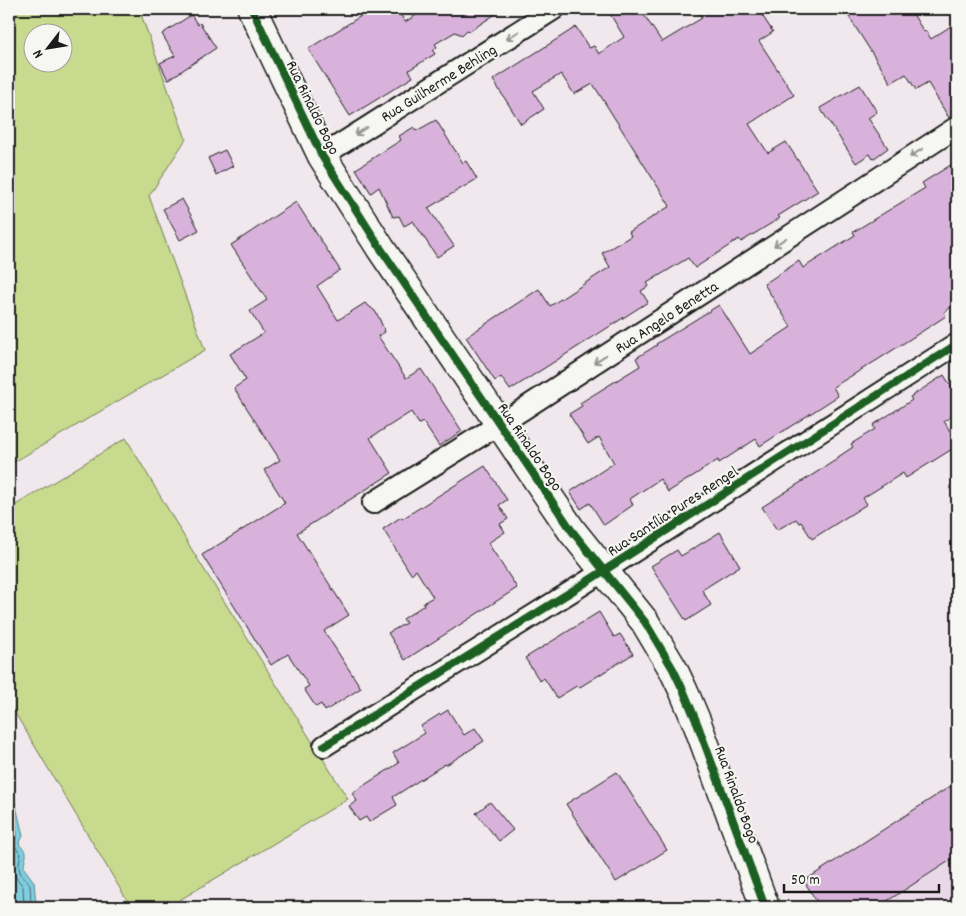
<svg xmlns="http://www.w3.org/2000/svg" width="966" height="916" font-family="Dekko,sans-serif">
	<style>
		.built { fill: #e9d8e8 }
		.green { fill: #c7da8e; stroke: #727b55; fill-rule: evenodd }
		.water { fill: #80cddf; stroke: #588691 }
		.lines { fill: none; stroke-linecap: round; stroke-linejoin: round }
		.shore { stroke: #44636a; stroke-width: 1 }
		.building { fill: #d8b2db; stroke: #1c1c1c }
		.street-casing { stroke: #1c1c1c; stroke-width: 24 }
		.secondary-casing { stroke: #1c1c1c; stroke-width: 31 }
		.street { stroke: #f6f6f2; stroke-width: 20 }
		.secondary { stroke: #f6f6f2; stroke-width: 28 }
		.cycleway-casing { stroke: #f6f6f2; stroke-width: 11 }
		.cycleway { stroke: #1b5e20; stroke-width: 8 }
		.oneway { stroke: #949492 }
		.labels { text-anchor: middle; stroke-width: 4; stroke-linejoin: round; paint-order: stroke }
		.street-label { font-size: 16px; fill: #1c1c1c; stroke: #f6f6f2 }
	</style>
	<rect width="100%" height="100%" fill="#f0e8ed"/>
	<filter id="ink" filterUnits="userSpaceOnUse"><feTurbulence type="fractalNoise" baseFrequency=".02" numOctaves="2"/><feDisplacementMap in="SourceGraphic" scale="10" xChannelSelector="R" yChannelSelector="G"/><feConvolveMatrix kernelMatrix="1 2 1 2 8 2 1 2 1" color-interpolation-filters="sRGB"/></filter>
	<g filter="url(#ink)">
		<!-- built -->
		<path class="built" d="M957 857V907H880Z"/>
		<!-- green -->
		<g class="green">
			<path d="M9 9H139L186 139 149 196 205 350 9 465ZM32 32H62V62H32Z"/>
			<path d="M126 438 192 550 348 799 168 907H131L9 703V509Z"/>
		</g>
		<!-- water -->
		<path class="water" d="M9 790 14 797 23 836 21 840 19 842 20 846C31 853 24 857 24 868L34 882 36 904 34 907H12L9 900Z"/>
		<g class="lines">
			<!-- shore -->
			<g class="shore">
				<path d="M9 798 17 835C12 846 15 846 21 854 19 862 17 869 23 877 24 878 28 881 29 883 31 888 31 902 30 907"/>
				<path d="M9 849 14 856C11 870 13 875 23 886L24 907"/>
			</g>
		</g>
		<!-- building -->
		<g class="building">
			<path d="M372 9H397L405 22 426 9H503L470 31 467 30 462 35 455 32 435 44 437 47 433 51 435 54 409 70 413 77 350 116 308 49Z"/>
			<path d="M607 9H640L662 42 702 18 696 9H758L773 32 759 41 794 95 749 124 768 153 786 142 818 191 778 216 780 218 741 242 739 239 695 268 688 258 647 283 649 286 641 291 648 302 510 390 501 377 495 381 466 337 539 289 550 306 610 267 602 253 631 236 629 232 670 206 593 84 574 94 561 74 533 91 544 109 521 124 493 80 576 27 589 48 594 46 599 54 624 37Z"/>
			<path d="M844 9H910L924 32 926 31 931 39 957 22V115L949 118 928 83 916 90 906 74 891 83Z"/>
			<path d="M191 15 198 25 200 23 216 48 168 80 160 63 175 56 162 34Z"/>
			<path d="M860 85 877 112 868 118 888 148 873 159 870 154 856 163 820 108Z"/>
			<path d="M436 120 463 163 466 161 477 179 428 208 454 246 437 257 413 221 404 226 399 216 393 217 379 187 371 193 356 169 401 140 399 136 414 127 416 131Z"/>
			<path d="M225 150 233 166 216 175 208 158Z"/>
			<path d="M957 161V303L944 312 946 316 879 359 833 387 838 396 760 446 756 439 719 463 718 460 668 492 660 479 630 499 633 505 604 525 590 503 581 509 570 492 614 463 599 437 588 444 569 414 582 406 580 403 640 366 636 358 657 345 656 344 719 305 750 354 791 327 764 284 799 261 803 268 855 235 853 232 925 188 922 183Z"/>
			<path d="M182 199 199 230 180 240 163 209Z"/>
			<path d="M296 202 340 270 317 286 338 320 365 303 375 311 379 318 385 332 378 336 406 378 421 369 462 431 439 446 423 422 419 424 411 412 370 438 392 473 297 533 349 615 324 631 361 688 325 711 321 704 316 707 304 689 309 686 288 654 271 665 202 555 285 503 264 470 280 460 234 388 246 380 230 354 264 333 250 311 267 300 231 245Z"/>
			<path d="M944 375 957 396V413L944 421 957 443V446L906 478 903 473 863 498 867 504 812 539 801 522 799 523 796 519 777 530 762 507 839 458 838 457 853 447 851 444 875 429 873 425 912 400 910 397Z"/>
			<path d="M485 466 507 500 499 505 508 519 500 524 505 532 488 543 517 588 405 660 388 633 406 623 403 619 424 605 423 603 433 597 416 570 411 574 383 529 401 517 402 519Z"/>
			<path d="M720 532 740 566 702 590 711 605 686 621 651 566 677 550 681 556Z"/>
			<path d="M599 612 614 637 620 634 633 654 580 687 578 685 557 698 544 678 540 681 525 658Z"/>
			<path d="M448 710 464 735 475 728 484 741 446 765 445 764 393 797 397 805 369 822 366 817 359 821 349 806 357 801 352 793 399 763 393 753 425 733 421 726 440 714V715Z"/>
			<path d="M617 772 667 850 616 882 566 804Z"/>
			<path d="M957 782V856L878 907H820L804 881Z"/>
			<path d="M490 802 513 830 499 841 476 813Z"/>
		</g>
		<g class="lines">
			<defs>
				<g id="street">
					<path d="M322 156 554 9"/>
					<path d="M373 503 522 410 957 127"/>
					<path d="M324 746 577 588 957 344"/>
				</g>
				<path id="secondary" d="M252 9 322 156 381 249 572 531 645 622 673 669 684 692 697 723 765 907"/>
			</defs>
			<!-- street casing -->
			<use href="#street" class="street-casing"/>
			<!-- secondary casing -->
			<use href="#secondary" class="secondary-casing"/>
			<!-- street -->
			<use href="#street" class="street"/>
			<!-- secondary -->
			<use href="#secondary" class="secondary"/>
			<defs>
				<g id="cycleway">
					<path d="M252 9 322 156 381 249 572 531 645 622 673 669 684 692 697 723 765 907"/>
					<path d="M324 746 577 588 957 344"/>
				</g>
			</defs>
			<!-- cycleway casing -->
			<use href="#cycleway" class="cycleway-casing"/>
			<!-- cycleway -->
			<use href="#cycleway" class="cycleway"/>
		</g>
		<!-- one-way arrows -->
		<defs><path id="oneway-shaft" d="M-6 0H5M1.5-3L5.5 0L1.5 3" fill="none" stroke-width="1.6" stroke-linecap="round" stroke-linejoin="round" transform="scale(1.25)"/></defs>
		<g class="oneway">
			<use href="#oneway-shaft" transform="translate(513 35) rotate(148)"/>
			<use href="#oneway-shaft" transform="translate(361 131) rotate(148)"/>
			<use href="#oneway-shaft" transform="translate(916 153) rotate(147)"/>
			<use href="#oneway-shaft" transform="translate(780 242) rotate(147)"/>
			<use href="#oneway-shaft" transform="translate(600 359) rotate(147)"/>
		</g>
	</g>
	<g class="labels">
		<!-- street labels -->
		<g class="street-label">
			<text transform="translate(438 82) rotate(-32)" y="6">Rua Guilherme Behling</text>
			<text transform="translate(314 107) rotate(64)" y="6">Rua Rinaldo Bogo</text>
			<text transform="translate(666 316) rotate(-33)" y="6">Rua Angelo Benetta</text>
			<text transform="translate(531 446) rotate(56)" y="6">Rua Rinaldo Bogo</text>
			<text transform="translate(672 510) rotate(-33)" y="6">Rua Santília Pures Rengel</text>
			<text transform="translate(738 794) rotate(70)" y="6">Rua Rinaldo Bogo</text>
		</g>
	</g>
	<!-- margin -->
	<rect width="966" height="916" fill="none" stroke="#f6f6f2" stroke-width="30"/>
	<rect x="15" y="15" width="936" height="886" fill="none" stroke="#1c1c1c" stroke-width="2" filter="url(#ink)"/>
	<!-- north arrow -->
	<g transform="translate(48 48) rotate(239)"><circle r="24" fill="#f6f6f2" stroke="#9f9f9c"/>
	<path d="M0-4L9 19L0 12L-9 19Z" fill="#1c1c1c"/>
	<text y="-8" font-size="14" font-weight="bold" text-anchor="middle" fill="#1c1c1c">N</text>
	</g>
	<!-- scale -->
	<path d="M784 884v8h155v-8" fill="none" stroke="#1c1c1c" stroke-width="2.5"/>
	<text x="791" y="884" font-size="15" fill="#1c1c1c" stroke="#f6f6f2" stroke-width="4" paint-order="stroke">50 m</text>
</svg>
